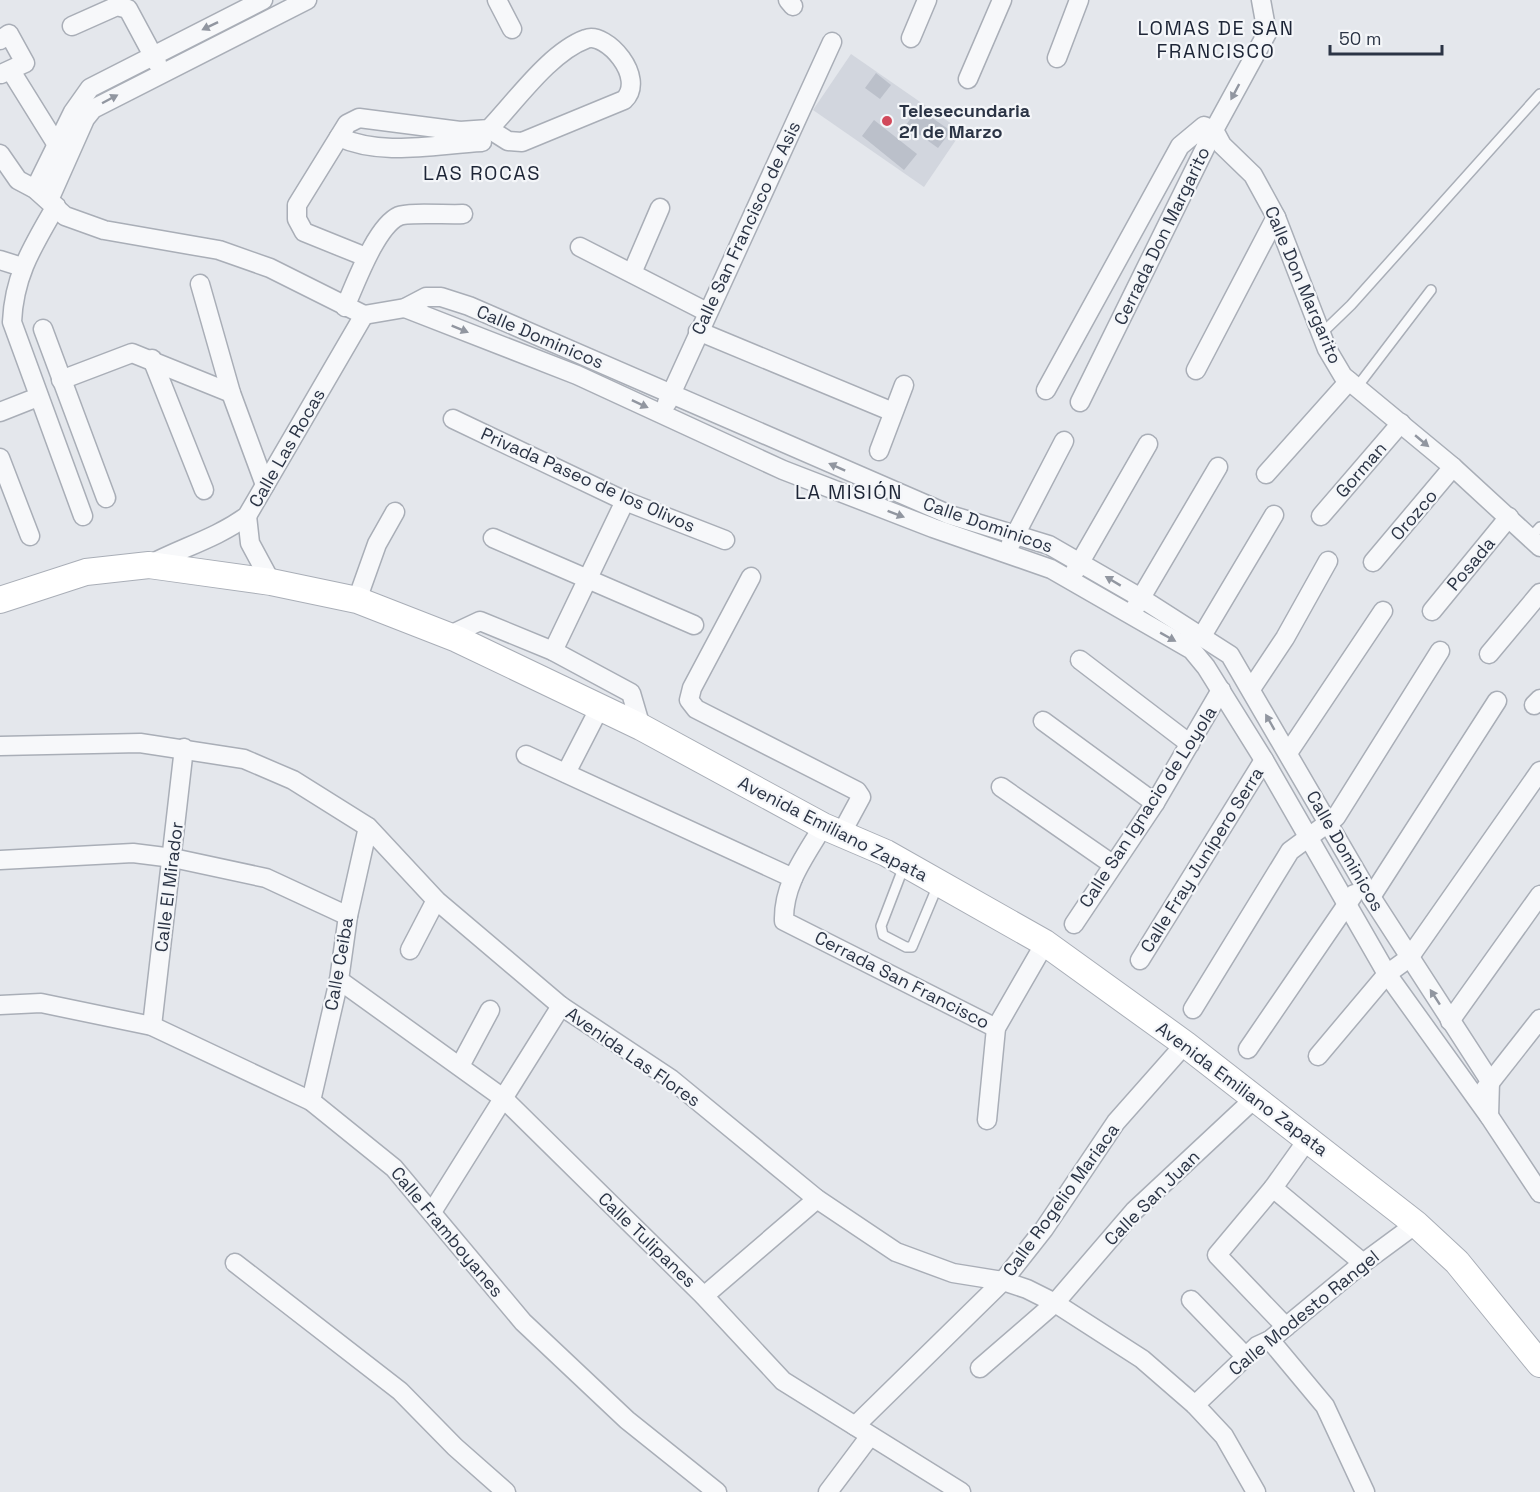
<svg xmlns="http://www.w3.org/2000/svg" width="1540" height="1492" font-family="'Space Grotesk',sans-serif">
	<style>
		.built { fill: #d2d6de }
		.building { fill: #bbc0ca }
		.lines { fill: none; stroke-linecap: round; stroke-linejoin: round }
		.service-casing { stroke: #a9aeb7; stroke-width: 12 }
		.minor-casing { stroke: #a9aeb7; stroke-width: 21 }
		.secondary-casing { stroke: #a9aeb7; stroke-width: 28 }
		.service { stroke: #f7f8fa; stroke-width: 9 }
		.minor { stroke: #f7f8fa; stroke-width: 18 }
		.secondary { stroke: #fff; stroke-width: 26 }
		.oneway { fill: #9196a0 }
		.poi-dot { fill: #d1495b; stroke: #f4f6f9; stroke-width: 2 }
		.labels { text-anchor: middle; stroke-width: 4.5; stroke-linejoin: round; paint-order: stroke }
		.poi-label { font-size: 18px; font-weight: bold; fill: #2b3445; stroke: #f4f6f9; text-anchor: start }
		.street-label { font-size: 18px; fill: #2b3445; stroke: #f4f6f9 }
		.neighbourhood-label { font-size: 20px; letter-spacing: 1.5px; fill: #1d2536; stroke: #f4f6f9 }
	</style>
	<rect width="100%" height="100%" fill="#e4e7ec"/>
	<!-- built -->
	<path class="built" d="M851 54 962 131 924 187 813 110Z"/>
	<!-- building -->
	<g class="building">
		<path d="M876 73 891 85 880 99 865 88Z"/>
		<path d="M918 108 951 131 938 148 906 125Z"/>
		<path d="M874 120 917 154 904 170 862 136Z"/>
	</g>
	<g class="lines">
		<defs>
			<g id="service">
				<path d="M1321 334 1351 305 1540 94"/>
				<path d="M1357 387 1431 290"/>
				<path d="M1530 538 1540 527"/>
				<path d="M904 866 881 926 883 935 906 947H912L938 885"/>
			</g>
			<g id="minor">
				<path d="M497 0 512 29"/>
				<path d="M788 0 793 6"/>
				<path d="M1261 0 1267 33 1214 130 1222 145 1253 175 1276 217 1327 349 1343 376 1453 467 1540 547"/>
				<path d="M72 26 117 6 128 9 157 63"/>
				<path d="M911 38 927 0"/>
				<path d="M0 40 9 34 25 63 1 74"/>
				<path d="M1057 58 1079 0"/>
				<path d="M11 71 57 145 64 148"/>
				<path d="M968 79 1002 0"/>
				<path d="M339 137C382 157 437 144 482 142"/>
				<path d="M0 154 18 180 35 189 65 216 104 230 219 250 270 268 364 315"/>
				<path d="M35 189 73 112 90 88 263 0"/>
				<path d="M49 200 85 119 93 109 307 0"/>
				<path d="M56 206C33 246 14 275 12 322L83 516"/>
				<path d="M580 247 707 312"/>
				<path d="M366 257 304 232 297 219V205L347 124 359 118 460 131 489 129 508 141 522 142 624 100C647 78 606 31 586 39 550 52 515 102 489 129"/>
				<path d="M0 260 22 267"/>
				<path d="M632 273 660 208"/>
				<path d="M200 284 231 393 265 485"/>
				<path d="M345 307C355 285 376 226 399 216 408 212 451 215 463 214"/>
				<path d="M405 308 577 375 783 470 933 528 1051 569 1192 650 1206 667 1264 760 1387 974 1489 1116 1540 1193"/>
				<path d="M364 315 405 308 426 297H441L469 306 950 515 1049 545 1141 598 1230 655 1371 897 1490 1081 1489 1116"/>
				<path d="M43 329 106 498"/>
				<path d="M698 331 893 412"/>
				<path d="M152 359 204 490"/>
				<path d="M1196 370 1276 217"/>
				<path d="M61 380 132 353 231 393"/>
				<path d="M1046 390 1180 146 1204 126 1214 130 1080 402"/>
				<path d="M667 403 832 42"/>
				<path d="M0 412 38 397"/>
				<path d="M453 419 625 501 725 540"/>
				<path d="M879 451 904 385"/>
				<path d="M0 458 30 536"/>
				<path d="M1266 474 1349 381"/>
				<path d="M247 516 250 543 271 582"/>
				<path d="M1321 516 1401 423"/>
				<path d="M493 538 694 625"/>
				<path d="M1011 543 1064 441"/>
				<path d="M1373 562 1453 467"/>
				<path d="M149 565C183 547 215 539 247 516L364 315"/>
				<path d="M1075 571 1148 444"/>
				<path d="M751 577 692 688 689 700 696 709 857 791 861 797 841 834"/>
				<path d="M357 600 377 544 395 512"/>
				<path d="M1135 608 1218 467"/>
				<path d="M1432 611 1509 517"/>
				<path d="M448 636 480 621 553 651 631 693 641 727"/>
				<path d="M1202 636 1274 515"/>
				<path d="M553 651 625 501"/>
				<path d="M1489 654 1540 593"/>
				<path d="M1080 660 1190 744"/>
				<path d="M1251 689 1285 638 1328 561"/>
				<path d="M1534 705 1540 699"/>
				<path d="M1043 721 1155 803"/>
				<path d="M0 746 140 743 244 759 293 780 368 827 436 900 561 1006 671 1079 817 1199 896 1252 953 1273 1003 1281 1027 1289 1055 1303 1142 1359 1195 1405 1224 1436 1256 1492"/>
				<path d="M1288 753 1383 611"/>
				<path d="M526 755 793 878"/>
				<path d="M566 773 600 707"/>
				<path d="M1001 787 1112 864"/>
				<path d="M823 826C805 857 783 884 784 921L996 1028"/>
				<path d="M0 860 133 853 173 858 266 878 348 916"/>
				<path d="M1371 897 1497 701"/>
				<path d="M1074 924 1155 803 1221 690"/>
				<path d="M410 950 436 900"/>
				<path d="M1140 960 1264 760"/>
				<path d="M339 980 503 1098 704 1296 783 1381 961 1492"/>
				<path d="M0 1005 41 1003 152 1026 311 1101 394 1168 523 1322 627 1420 717 1492"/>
				<path d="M1193 1009 1290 851 1336 817 1440 651"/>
				<path d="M1450 1021 1540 895"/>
				<path d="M152 1026 184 748"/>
				<path d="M1248 1049 1354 894"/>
				<path d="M1318 1056 1387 974 1409 958 1540 771"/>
				<path d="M460 1066 490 1010"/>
				<path d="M1485 1089 1540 1019"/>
				<path d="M311 1101 339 980 348 916 368 827"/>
				<path d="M987 1120 996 1028 1045 943"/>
				<path d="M1273 1188 1363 1263"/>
				<path d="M432 1212 561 1006"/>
				<path d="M235 1263 400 1391 455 1447 506 1492"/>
				<path d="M704 1296 817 1199"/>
				<path d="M1191 1300 1246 1357"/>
				<path d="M1286 1327 1217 1255 1273 1188 1308 1139"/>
				<path d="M1270 1340 1325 1406 1365 1492"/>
				<path d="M980 1368 1055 1303 1134 1211 1254 1099"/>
				<path d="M1195 1405 1257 1346 1270 1340 1363 1263 1416 1224"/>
				<path d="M855 1426 1003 1281 1044 1229 1116 1122 1185 1044"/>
				<path d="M828 1492 870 1436"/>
			</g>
			<path id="secondary" d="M0 600 86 572 149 565 271 582 357 600 457 639 641 727 823 826 886 853 1045 943 1185 1044 1416 1224 1457 1262 1540 1364"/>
		</defs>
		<!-- service casing -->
		<use href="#service" class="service-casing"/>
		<!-- minor casing -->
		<use href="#minor" class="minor-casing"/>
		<!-- secondary casing -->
		<use href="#secondary" class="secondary-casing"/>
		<!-- service -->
		<use href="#service" class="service"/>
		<!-- minor -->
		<use href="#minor" class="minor"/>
		<!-- secondary -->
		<use href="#secondary" class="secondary"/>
	</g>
	<!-- one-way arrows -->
	<defs><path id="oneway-solid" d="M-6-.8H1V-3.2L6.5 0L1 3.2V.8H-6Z" transform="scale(1.5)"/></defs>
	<g class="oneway">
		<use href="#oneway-solid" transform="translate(210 26) rotate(154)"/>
		<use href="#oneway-solid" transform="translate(1235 92) rotate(118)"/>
		<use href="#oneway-solid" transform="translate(110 99) rotate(-28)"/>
		<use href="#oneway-solid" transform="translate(460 329) rotate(22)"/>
		<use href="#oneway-solid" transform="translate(640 404) rotate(25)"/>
		<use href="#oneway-solid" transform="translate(1422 441) rotate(40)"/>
		<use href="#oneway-solid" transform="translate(837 467) rotate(-156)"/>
		<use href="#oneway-solid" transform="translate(896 514) rotate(21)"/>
		<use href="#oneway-solid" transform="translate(1113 581) rotate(-149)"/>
		<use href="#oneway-solid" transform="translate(1168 637) rotate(29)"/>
		<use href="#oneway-solid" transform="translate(1270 722) rotate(-120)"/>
		<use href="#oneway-solid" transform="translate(1435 997) rotate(-123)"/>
	</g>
	<!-- markers -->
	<circle class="poi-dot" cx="887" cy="121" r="6"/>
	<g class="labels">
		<!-- poi labels -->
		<g class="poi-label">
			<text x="899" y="117">Telesecundaria<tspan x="899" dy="21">21 de Marzo</tspan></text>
		</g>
		<!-- street labels -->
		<g class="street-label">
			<text transform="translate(746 228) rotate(-65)" y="6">Calle San Francisco de Asis</text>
			<text transform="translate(1162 236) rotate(-64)" y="6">Cerrada Don Margarito</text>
			<text transform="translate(1303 285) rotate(67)" y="6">Calle Don Margarito</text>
			<text transform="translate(540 337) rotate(23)" y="6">Calle Dominicos</text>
			<text transform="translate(287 448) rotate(-60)" y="6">Calle Las Rocas</text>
			<text transform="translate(1361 470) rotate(-49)" y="6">Gorman</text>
			<text transform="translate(588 480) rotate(24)" y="6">Privada Paseo de los Olivos</text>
			<text transform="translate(1414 515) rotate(-49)" y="6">Orozco</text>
			<text transform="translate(988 525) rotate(19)" y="6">Calle Dominicos</text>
			<text transform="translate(1471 564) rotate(-50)" y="6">Posada</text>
			<text transform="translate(1148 807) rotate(-57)" y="6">Calle San Ignacio de Loyola</text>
			<text transform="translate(833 829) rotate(27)" y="6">Avenida Emiliano Zapata</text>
			<text transform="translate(1345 851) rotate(60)" y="6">Calle Dominicos</text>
			<text transform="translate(1202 860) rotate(-58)" y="6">Calle Fray Junípero Serra</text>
			<text transform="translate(169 887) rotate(-83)" y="6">Calle El Mirador</text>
			<text transform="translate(339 964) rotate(-80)" y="6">Calle Ceiba</text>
			<text transform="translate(902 980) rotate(27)" y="6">Cerrada San Francisco</text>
			<text transform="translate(633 1057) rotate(35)" y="6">Avenida Las Flores</text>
			<text transform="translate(1242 1089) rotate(37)" y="6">Avenida Emiliano Zapata</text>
			<text transform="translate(1152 1198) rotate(-45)" y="6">Calle San Juan</text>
			<text transform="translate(1061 1200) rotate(-54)" y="6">Calle Rogelio Mariaca</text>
			<text transform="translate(447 1232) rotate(50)" y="6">Calle Framboyanes</text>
			<text transform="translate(647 1240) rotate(44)" y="6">Calle Tulipanes</text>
			<text transform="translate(1304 1313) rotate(-39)" y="6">Calle Modesto Rangel</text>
		</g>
		<!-- neighbourhood labels -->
		<g class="neighbourhood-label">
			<text x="1216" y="35">LOMAS DE SAN<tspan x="1216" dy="23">FRANCISCO</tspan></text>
			<text x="482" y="180">LAS ROCAS</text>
			<text x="849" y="499">LA MISIÓN</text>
		</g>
	</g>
	<!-- scale -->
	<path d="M1330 45v9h112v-9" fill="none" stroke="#2b3445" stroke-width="3"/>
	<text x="1339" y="45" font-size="18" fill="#2b3445" stroke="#f4f6f9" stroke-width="4.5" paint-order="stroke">50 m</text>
</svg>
